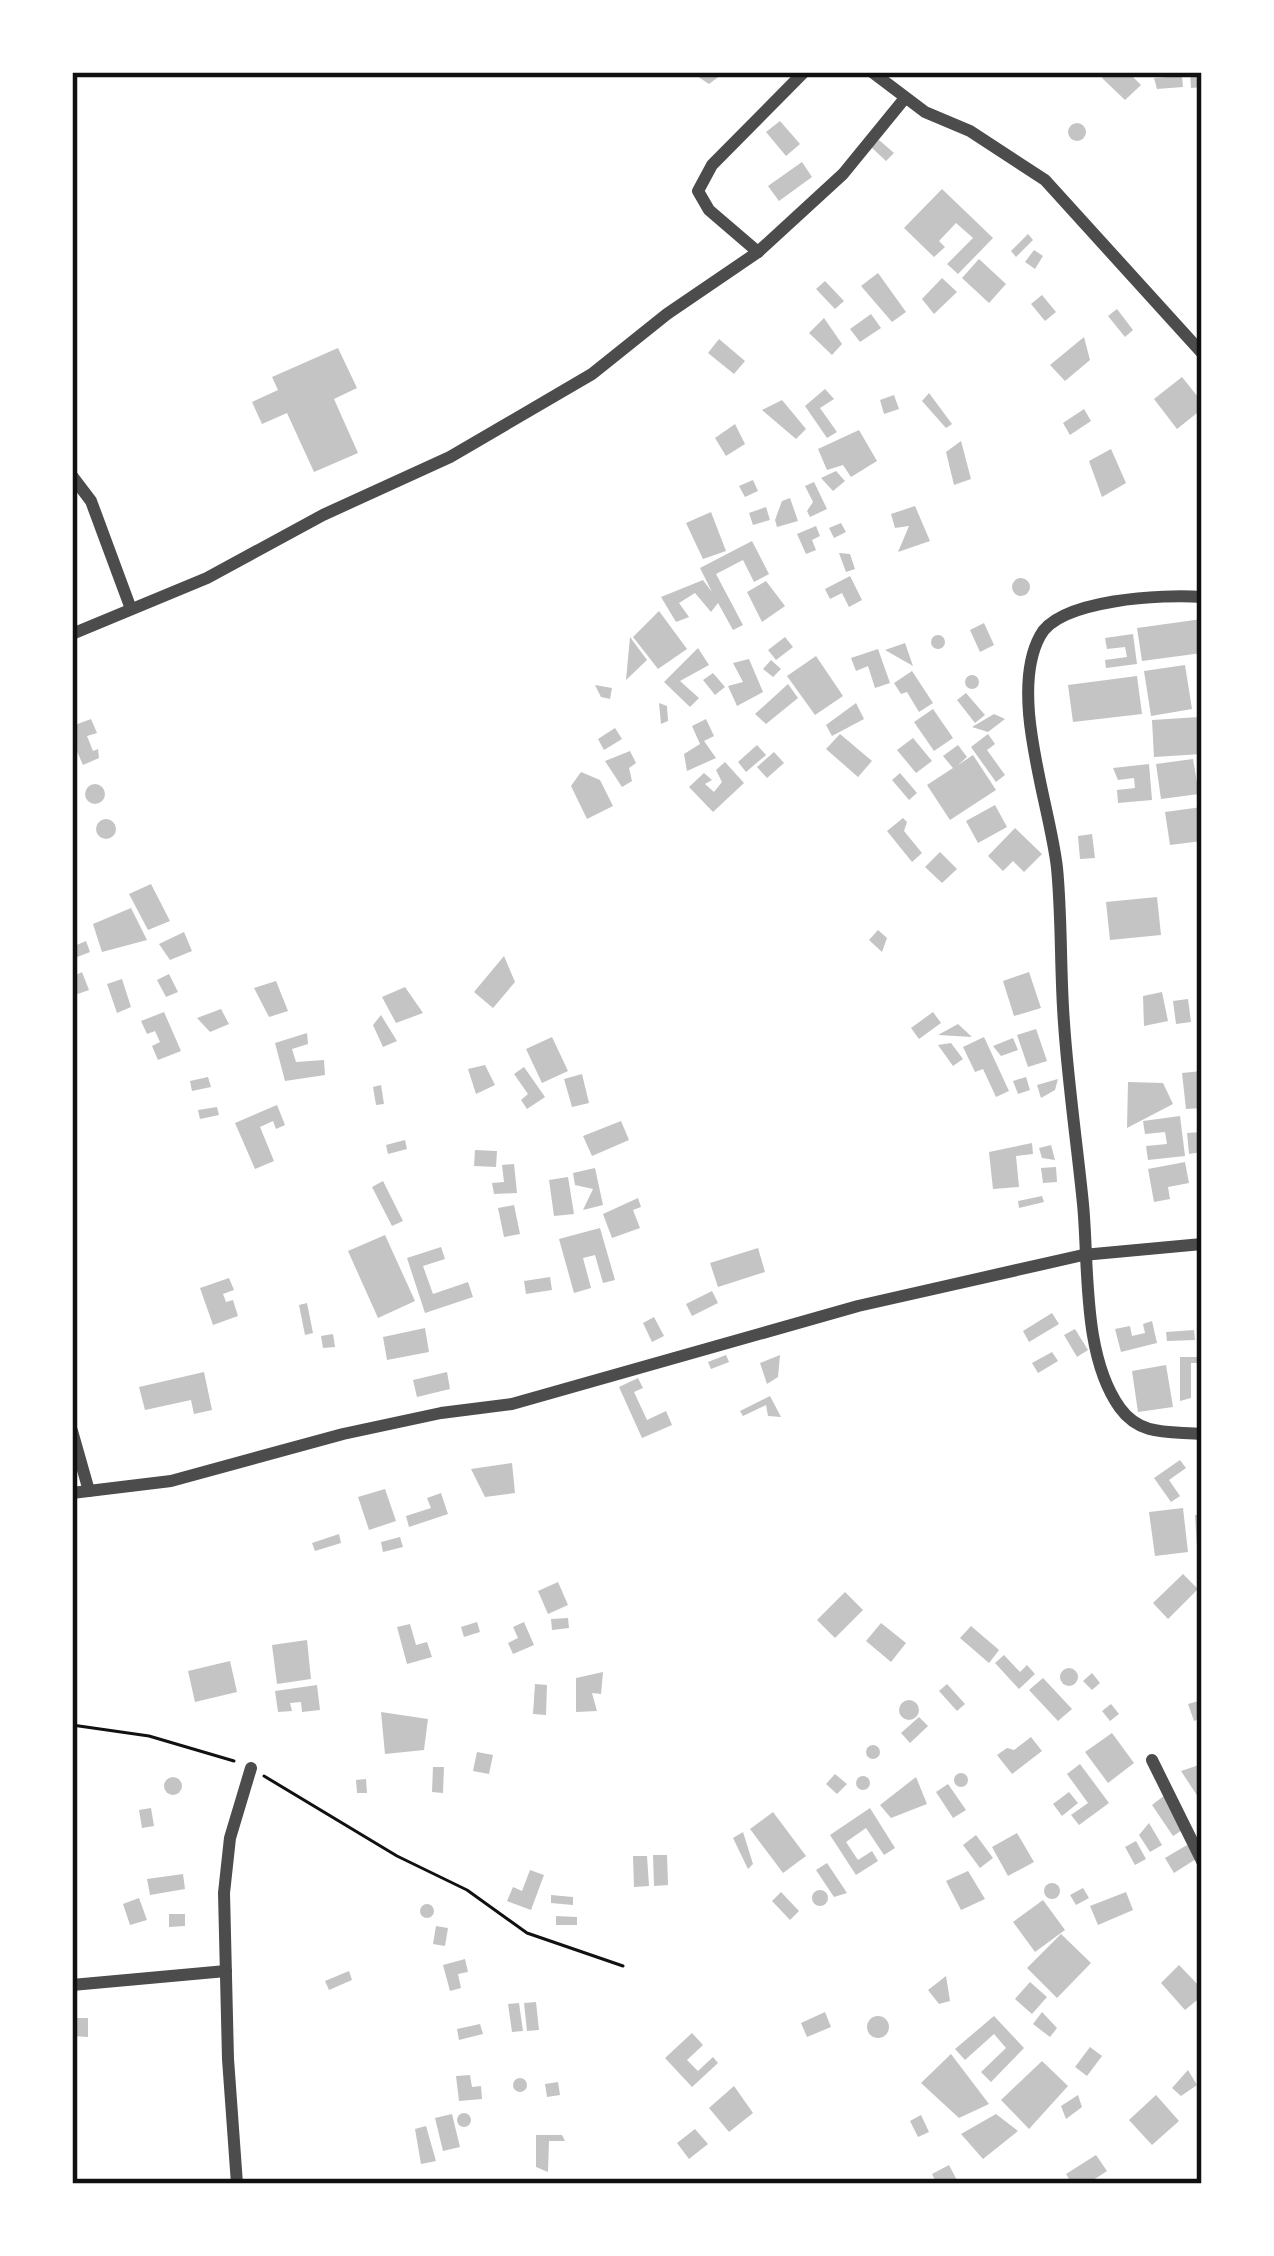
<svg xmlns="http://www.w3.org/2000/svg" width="1274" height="2256" font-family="'Fira Sans Condensed',sans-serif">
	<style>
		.building { fill: #c4c4c4 }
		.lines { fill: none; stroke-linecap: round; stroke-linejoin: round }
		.path { stroke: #111; stroke-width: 3 }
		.minor { stroke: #4c4c4c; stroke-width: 12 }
		.neatline { fill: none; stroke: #111; stroke-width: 4.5 }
	</style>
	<rect width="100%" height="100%" fill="#fff"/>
	<!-- building -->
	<g class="building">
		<path d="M691 72H725L709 84Z"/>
		<path d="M1107 72H1128L1141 85 1125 100 1102 78Z"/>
		<path d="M1190 72H1202V87L1191 88Z"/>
		<path d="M1182 76 1183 87 1157 89 1154 78Z"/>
		<path d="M780 121 800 144 786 156 766 132Z"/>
		<circle cx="1077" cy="132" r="9"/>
		<path d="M879 140 894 153 886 161 871 147Z"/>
		<path d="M802 162 812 177 779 201 768 186Z"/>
		<path d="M942 189 993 238 958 274 947 264 973 238 956 223 939 241 945 247 934 257 904 228Z"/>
		<path d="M1028 234 1033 240 1016 257 1011 251Z"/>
		<path d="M1034 250 1043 256 1035 269 1025 262Z"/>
		<path d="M979 259 1006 284 989 303 962 278Z"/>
		<path d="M878 273 906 312 892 322 861 286Z"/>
		<path d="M942 278 957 292 934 314 922 299Z"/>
		<path d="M825 281 844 301 835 309 816 289Z"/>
		<path d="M1042 295 1056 312 1045 321 1031 304Z"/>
		<path d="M1117 309 1133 330 1125 337 1108 316Z"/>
		<path d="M871 314 881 328 860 342 850 329Z"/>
		<path d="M824 318 842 344 832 355 809 333Z"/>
		<path d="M1084 337 1090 360 1065 381 1050 365Z"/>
		<path d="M719 339 745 361 734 374 708 353Z"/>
		<path d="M338 348 357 388 334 399 358 453 314 472 287 413 262 424 252 402 278 390 272 377Z"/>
		<path d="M1182 377 1202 402V409L1177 429 1154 399Z"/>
		<path d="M825 389 834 399 820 408 837 432 827 438 805 406Z"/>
		<path d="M929 393 952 424 946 428 922 401Z"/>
		<path d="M894 395 899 409 884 414 880 400Z"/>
		<path d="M782 400 806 429 796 439 762 410Z"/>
		<path d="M1084 409 1091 421 1070 435 1063 423Z"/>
		<path d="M735 424 745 444 726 456 715 438Z"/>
		<path d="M859 430 877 461 851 477 843 465 827 470 818 449Z"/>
		<path d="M961 441 971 479 954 485 946 452Z"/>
		<path d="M1111 449 1126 483 1102 497 1089 461Z"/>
		<path d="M836 471 845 481 833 491 821 478Z"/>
		<path d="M753 480 758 491 745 497 739 486Z"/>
		<path d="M814 482 827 509 810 517 807 511 813 502 805 486Z"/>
		<path d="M790 498 798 521 777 527 775 520 782 501Z"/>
		<path d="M915 506 930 541 898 552 909 526 895 528 891 514Z"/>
		<path d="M766 507 770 520 753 525 749 513Z"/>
		<path d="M711 512 726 551 703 559 686 523Z"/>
		<path d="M841 523 846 532 834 538 829 528Z"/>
		<path d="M816 526 820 536 812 540 816 550 806 554 797 534Z"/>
		<path d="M752 541 769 574 754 582 743 560 716 574 743 625 733 630 718 603 711 612 695 593 679 603 689 617 676 622 661 597 703 580 712 592 700 568Z"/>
		<path d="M839 553 850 554 855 569 846 572Z"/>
		<path d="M850 576 862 600 849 607 842 593 830 599 825 589Z"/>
		<circle cx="1021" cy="587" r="9"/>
		<path d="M766 581 785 606 762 622 747 592Z"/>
		<path d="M659 611 687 649 658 669 633 637Z"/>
		<path d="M1202 619V653L1142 661 1137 628Z"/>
		<path d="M984 623 994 645 980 652 970 630Z"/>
		<path d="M1133 634 1137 664 1106 668 1105 660 1127 657 1125 647 1107 649 1105 638Z"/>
		<circle cx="938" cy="642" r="7"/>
		<path d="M630 637 647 660 626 680Z"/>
		<path d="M785 637 793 647 776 660 768 650Z"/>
		<path d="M905 643 913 666 885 650Z"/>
		<path d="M698 648 709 665 680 681 699 698 690 707 664 682Z"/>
		<path d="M878 649 890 683 875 688 868 666 856 671 851 658Z"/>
		<path d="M816 656 843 696 815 715 787 676Z"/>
		<path d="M749 659 763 692 737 706 728 686 743 682 733 663Z"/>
		<path d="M771 660 781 669 773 677 763 669Z"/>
		<path d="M1185 665 1192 709 1151 716 1144 671Z"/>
		<path d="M912 671 933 703 919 712 907 692 901 694 894 683Z"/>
		<path d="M713 673 725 687 715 695 703 680Z"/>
		<circle cx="972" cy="682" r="7"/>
		<path d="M1137 676 1142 714 1073 722 1068 685Z"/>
		<path d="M788 684 798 698 766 724 755 714Z"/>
		<path d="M595 685 612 688 610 699 601 697Z"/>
		<path d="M966 693 985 715 975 723 957 700Z"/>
		<path d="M659 703 667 706 668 721 661 724Z"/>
		<path d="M856 703 864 719 832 736 826 725Z"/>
		<path d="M933 709 953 738 934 751 914 722Z"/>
		<path d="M994 714 1005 719 988 732 972 727Z"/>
		<path d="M1199 717 1202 754 1154 757 1152 720Z"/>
		<path d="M91 719 97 733 87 736 93 751 98 749 99 758 83 765 72 740V726Z"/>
		<path d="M706 719 714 736 704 741 716 758 687 771 684 754 700 744 692 726Z"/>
		<path d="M615 728 622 739 604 750 598 739Z"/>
		<path d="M840 734 872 761 858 777 826 749Z"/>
		<path d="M988 734 995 744 987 750 1005 775 996 782 971 747Z"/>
		<path d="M913 738 932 761 916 773 897 750Z"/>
		<path d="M757 745 766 755 746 772 738 762Z"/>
		<path d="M958 745 967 757 958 765 973 755 996 790 950 820 927 785 953 768 943 756Z"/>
		<path d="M630 751 636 763 629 768 632 781 622 787 605 761Z"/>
		<path d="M774 752 784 763 767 778 757 767Z"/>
		<path d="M1193 759 1199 794 1161 799 1156 764Z"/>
		<path d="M725 762 744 783 713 812 689 787 704 773 712 780 705 784 714 792 722 782 716 770Z"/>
		<path d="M1149 764 1152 800 1118 803 1117 790 1135 788 1134 778 1118 780 1113 768Z"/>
		<path d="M581 772 600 780 613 806 587 819 571 786Z"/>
		<path d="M900 773 917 793 909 800 892 780Z"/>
		<circle cx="95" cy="794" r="10"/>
		<path d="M995 805 1007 827 978 843 966 821Z"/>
		<path d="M1202 807V841L1170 845 1165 812Z"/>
		<path d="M903 818 907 822 904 831 922 853 912 862 887 831Z"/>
		<circle cx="106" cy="829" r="10"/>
		<path d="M1015 828 1042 854 1024 872 1013 861 1003 871 988 856Z"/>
		<path d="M1092 834 1095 858 1080 859 1078 836Z"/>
		<path d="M940 852 957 869 942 883 925 867Z"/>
		<path d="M151 884 170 921 148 930 129 894Z"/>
		<path d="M1157 897 1161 935 1110 940 1106 902Z"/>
		<path d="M131 908 147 940 102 952 93 924Z"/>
		<path d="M878 930 887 938 882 952 869 940Z"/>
		<path d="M184 932 192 951 170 960 159 944Z"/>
		<path d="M86 941 90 952 72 959V947Z"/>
		<path d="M504 956 515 982 493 1008 474 992Z"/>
		<path d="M82 972 89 990 72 996V977Z"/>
		<path d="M1029 972 1041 1008 1014 1016 1003 981Z"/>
		<path d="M169 974 178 992 166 997 157 980Z"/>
		<path d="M122 979 131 1007 117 1013 107 984Z"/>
		<path d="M276 981 288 1011 269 1017 254 988Z"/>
		<path d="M405 987 423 1013 396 1023 382 997Z"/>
		<path d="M1162 992 1168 1021 1144 1026 1143 996Z"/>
		<path d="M1188 999 1191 1022 1176 1024 1173 1001Z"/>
		<path d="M221 1009 229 1024 210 1032 197 1018Z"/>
		<path d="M164 1012 181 1051 158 1060 152 1046 160 1042 155 1031 147 1034 141 1021Z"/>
		<path d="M933 1012 941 1023 919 1039 911 1028Z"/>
		<path d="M381 1015 397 1041 383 1047 373 1025Z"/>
		<path d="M958 1024 972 1037 938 1035Z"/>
		<path d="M1036 1029 1047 1061 1028 1067 1017 1035Z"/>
		<path d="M307 1033 308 1044 292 1049 296 1062 324 1060 325 1075 285 1081 275 1043Z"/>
		<path d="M552 1037 568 1071 542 1083 526 1049Z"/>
		<path d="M984 1037 1009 1091 996 1097 983 1069 975 1072 963 1047Z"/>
		<path d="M1013 1038 1018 1050 1001 1056 993 1046Z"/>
		<path d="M951 1043 963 1059 953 1066 938 1045Z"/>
		<path d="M485 1065 495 1085 476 1094 468 1069Z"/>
		<path d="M524 1067 545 1097 527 1109 521 1100 528 1094 514 1074Z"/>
		<path d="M1202 1071V1108L1186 1109 1182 1073Z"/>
		<path d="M582 1074 589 1103 572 1107 564 1079Z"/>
		<path d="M208 1077 211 1087 192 1091 190 1081Z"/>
		<path d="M1026 1077 1030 1090 1018 1094 1013 1081Z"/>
		<path d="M1058 1079 1055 1090 1041 1098 1037 1085Z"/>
		<path d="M1128 1082 1163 1083 1173 1104 1127 1128Z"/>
		<path d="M381 1085 384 1104 376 1105 373 1087Z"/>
		<path d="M277 1105 285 1125 276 1129 273 1121 260 1127 274 1161 255 1169 235 1123Z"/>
		<path d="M217 1107 219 1115 200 1119 198 1110Z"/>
		<path d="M1180 1116 1185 1156 1148 1160 1146 1146 1167 1144 1165 1132 1145 1134 1143 1121Z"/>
		<path d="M621 1121 629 1140 592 1156 583 1136Z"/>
		<path d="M1201 1132 1202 1152 1189 1154 1187 1133Z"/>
		<path d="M405 1140 407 1149 388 1154 386 1145Z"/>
		<path d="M1032 1143 1033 1154 1016 1156 1019 1187 993 1189 989 1152Z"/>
		<path d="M1051 1145 1055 1160 1042 1158 1039 1148Z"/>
		<path d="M475 1150 497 1151 496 1167 474 1166Z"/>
		<path d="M1185 1162 1189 1183 1168 1187 1170 1199 1154 1202 1148 1169Z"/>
		<path d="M514 1164 517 1193 494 1194 492 1183 504 1182 502 1165Z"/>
		<path d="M1056 1167 1057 1182 1043 1183 1041 1168Z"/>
		<path d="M595 1168 603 1205 583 1210 593 1189 575 1185 573 1173Z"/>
		<path d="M568 1177 574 1214 554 1216 549 1180Z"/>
		<path d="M383 1181 403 1221 392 1226 372 1187Z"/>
		<path d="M1042 1196 1044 1202 1019 1208 1018 1201Z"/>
		<path d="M638 1198 641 1207 633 1210 640 1228 612 1238 603 1214Z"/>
		<path d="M514 1205 520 1234 504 1237 498 1208Z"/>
		<path d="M600 1228 615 1280 603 1283 595 1255 583 1258 591 1288 574 1293 559 1239Z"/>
		<path d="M385 1235 415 1301 378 1318 348 1251Z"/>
		<path d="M441 1247 445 1259 423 1266 433 1294 468 1282 473 1297 425 1313 407 1258Z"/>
		<path d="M758 1248 765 1272 718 1287 710 1263Z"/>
		<path d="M550 1277 552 1290 526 1294 524 1281Z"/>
		<path d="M229 1278 234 1290 223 1294 226 1302 233 1300 238 1316 213 1325 200 1288Z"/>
		<path d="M712 1291 718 1303 692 1316 686 1304Z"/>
		<path d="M307 1303 313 1333 305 1335 299 1305Z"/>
		<path d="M1052 1313 1059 1324 1029 1342 1023 1331Z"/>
		<path d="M654 1317 664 1336 652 1342 643 1323Z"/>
		<path d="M1152 1321 1157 1343 1121 1352 1115 1329 1130 1326 1132 1336 1145 1333 1143 1324Z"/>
		<path d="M425 1328 429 1352 387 1360 383 1337Z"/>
		<path d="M1075 1329 1088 1350 1077 1357 1064 1335Z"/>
		<path d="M1194 1330 1195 1340 1167 1341 1166 1332Z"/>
		<path d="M333 1334 335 1347 323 1348 321 1336Z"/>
		<path d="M1052 1352 1058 1361 1038 1373 1032 1363Z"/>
		<path d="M726 1355 729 1362 711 1369 708 1362Z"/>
		<path d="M780 1355 778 1377 767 1384 760 1363Z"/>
		<path d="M1180 1357H1202V1363H1191V1398L1180 1401Z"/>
		<path d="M1166 1365 1173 1407 1138 1412 1132 1371Z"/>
		<path d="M204 1372 212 1410 194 1414 191 1400 145 1410 139 1387Z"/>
		<path d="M447 1372 450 1389 417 1397 413 1380Z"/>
		<path d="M638 1378 643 1388 634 1392 647 1420 666 1411 672 1425 642 1438 619 1387Z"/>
		<path d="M770 1396 781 1417 768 1416 766 1405 743 1416 740 1411Z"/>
		<path d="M1180 1460 1186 1468 1169 1480 1180 1496 1171 1502 1154 1478Z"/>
		<path d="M512 1463 515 1493 485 1497 471 1469Z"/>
		<path d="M385 1489 396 1521 369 1530 358 1497Z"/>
		<path d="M441 1493 448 1514 409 1527 406 1516 431 1508 427 1498Z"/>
		<path d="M1183 1508 1188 1552 1155 1556 1149 1512Z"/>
		<path d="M1195 1515H1202V1546H1197Z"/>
		<path d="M339 1534 341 1543 315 1551 312 1543Z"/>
		<path d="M400 1537 403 1547 383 1552 381 1542Z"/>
		<path d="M1183 1574 1198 1589 1168 1619 1153 1603Z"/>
		<path d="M558 1582 568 1605 548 1614 538 1591Z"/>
		<path d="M845 1592 863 1610 835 1638 817 1620Z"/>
		<path d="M568 1618 569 1628 552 1630 551 1619Z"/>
		<path d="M477 1622 480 1632 464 1637 461 1627Z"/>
		<path d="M524 1622 534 1645 513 1654 508 1643 518 1638 513 1627Z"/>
		<path d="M881 1623 906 1643 891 1662 866 1641Z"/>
		<path d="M410 1624 416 1645 427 1642 432 1657 407 1664 397 1627Z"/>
		<path d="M971 1626 999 1650 989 1663 960 1638Z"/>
		<path d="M307 1640 311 1679 277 1684 272 1645Z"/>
		<path d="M1004 1655 1020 1672 1027 1665 1035 1674 1019 1689 995 1663Z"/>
		<path d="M230 1661 237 1692 195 1702 188 1671Z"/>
		<circle cx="1069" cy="1677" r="9"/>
		<path d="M603 1672 601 1694 592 1693 597 1711 576 1712V1678Z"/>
		<path d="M1092 1673 1100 1683 1092 1690 1083 1681Z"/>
		<path d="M1043 1678 1072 1709 1058 1721 1029 1690Z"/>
		<path d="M535 1684 547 1685 546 1715 533 1714Z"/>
		<path d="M947 1684 965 1704 957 1711 939 1691Z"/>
		<path d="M317 1685 320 1710 302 1712 301 1702 290 1703 292 1711 278 1712 275 1691Z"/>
		<path d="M1202 1700V1718L1194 1721 1188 1704Z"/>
		<circle cx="909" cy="1710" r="10"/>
		<path d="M1111 1704 1119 1714 1110 1721 1102 1711Z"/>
		<path d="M381 1712 428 1719 424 1750 385 1754Z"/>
		<path d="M919 1717 928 1726 910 1743 901 1733Z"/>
		<path d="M1112 1733 1134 1763 1108 1783 1085 1752Z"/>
		<path d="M1031 1737 1042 1751 1012 1774 997 1755 1007 1748 1014 1750Z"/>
		<circle cx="873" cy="1752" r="7"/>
		<path d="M477 1752 493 1755 489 1774 473 1771Z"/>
		<path d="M1080 1764 1109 1803 1079 1825 1071 1815 1088 1803 1067 1774Z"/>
		<path d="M1202 1764V1803L1181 1771Z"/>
		<path d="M433 1767H444L443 1793 432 1792Z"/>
		<circle cx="961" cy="1780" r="7"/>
		<path d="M835 1774 847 1784 837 1794 826 1784Z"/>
		<circle cx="863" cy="1783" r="7"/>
		<path d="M916 1777 927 1804 891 1818 880 1805Z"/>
		<circle cx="173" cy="1786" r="9"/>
		<path d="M366 1779 367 1793H357L356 1780Z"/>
		<path d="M948 1784 966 1810 953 1818 936 1792Z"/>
		<path d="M1069 1792 1078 1803 1062 1816 1053 1804Z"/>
		<path d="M1165 1795 1187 1827 1173 1836 1152 1805Z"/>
		<path d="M151 1808 154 1826 142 1828 139 1810Z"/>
		<path d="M870 1808 895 1848 884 1855 866 1828 846 1842 858 1860 872 1851 878 1861 856 1875 830 1835Z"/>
		<path d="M773 1812 806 1856 783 1873 750 1829Z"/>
		<path d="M1149 1823 1162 1845 1150 1852 1139 1835Z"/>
		<path d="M743 1832 753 1864 748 1869 733 1838Z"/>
		<path d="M1017 1833 1034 1862 1008 1876 992 1847Z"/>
		<path d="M976 1835 993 1858 980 1868 963 1845Z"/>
		<path d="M1136 1841 1146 1859 1135 1865 1125 1847Z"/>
		<path d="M1187 1845 1196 1859 1174 1873 1165 1858Z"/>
		<path d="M653 1855H667L668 1885 654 1886Z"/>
		<path d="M633 1856H647L649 1886 634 1887Z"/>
		<path d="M827 1863 847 1893 834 1897 816 1870Z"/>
		<path d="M530 1870 544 1875 531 1910 507 1901 513 1887 522 1891Z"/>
		<path d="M968 1871 985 1899 961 1910 946 1881Z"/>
		<path d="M183 1874 185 1889 150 1895 147 1879Z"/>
		<circle cx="1052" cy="1891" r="8"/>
		<path d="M1083 1888 1089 1898 1076 1905 1070 1895Z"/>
		<circle cx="820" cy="1898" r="8"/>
		<path d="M781 1892 799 1911 790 1920 772 1901Z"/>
		<path d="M1126 1892 1133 1910 1098 1925 1090 1906Z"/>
		<path d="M551 1895 573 1897V1905L551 1903Z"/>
		<path d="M139 1898 147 1920 130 1925 123 1904Z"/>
		<path d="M1043 1900 1065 1930 1035 1952 1013 1922Z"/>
		<circle cx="427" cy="1911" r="7"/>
		<path d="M169 1914H185V1926L169 1927Z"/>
		<path d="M556 1916 577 1917V1925H556Z"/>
		<path d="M436 1926 448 1928 445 1946 433 1944Z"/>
		<path d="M1061 1934 1091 1963 1057 1998 1027 1968Z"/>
		<path d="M465 1959 468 1972 458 1974 461 1988 450 1991 443 1965Z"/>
		<path d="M1179 1965 1202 1989V1996L1185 2010 1161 1983Z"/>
		<path d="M349 1971 352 1980 329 1990 325 1981Z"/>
		<path d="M946 1976 950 2001 939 2004 928 1990Z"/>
		<path d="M1030 1982 1047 1997 1032 2014 1015 1999Z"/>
		<path d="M536 2002 539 2030 527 2031 524 2003Z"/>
		<path d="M519 2003 523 2031 512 2032 508 2004Z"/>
		<path d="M825 2012 831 2027 807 2037 801 2023Z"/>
		<path d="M1042 2012 1057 2028 1050 2037 1033 2024Z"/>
		<circle cx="878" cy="2027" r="11"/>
		<path d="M994 2016 1024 2048 991 2082 981 2072 1006 2048 994 2034 965 2060 955 2049Z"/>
		<path d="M72 2018H88V2037L72 2036Z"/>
		<path d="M480 2024 483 2034 459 2040 457 2029Z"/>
		<path d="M692 2033 703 2045 687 2060 698 2071 713 2057 718 2063 692 2087 665 2058Z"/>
		<path d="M1090 2047 1102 2056 1087 2076 1075 2067Z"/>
		<path d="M951 2054 989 2104 959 2118 921 2083Z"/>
		<path d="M1042 2061 1068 2086 1029 2129 1001 2100Z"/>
		<path d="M1188 2070 1197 2085 1181 2096 1172 2088Z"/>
		<path d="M470 2075 472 2087 481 2086 482 2099 459 2101 456 2076Z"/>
		<circle cx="520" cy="2085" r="7"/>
		<path d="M558 2082 560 2095 547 2097 545 2084Z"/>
		<path d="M734 2086 753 2113 729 2132 709 2108Z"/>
		<path d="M1078 2095 1082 2107 1066 2119 1061 2106Z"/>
		<path d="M1156 2095 1179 2121 1152 2145 1129 2120Z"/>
		<circle cx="464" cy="2120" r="7"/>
		<path d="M452 2114 460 2147 443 2151 435 2118Z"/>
		<path d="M996 2114 1018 2131 983 2159 961 2134Z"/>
		<path d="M921 2115 929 2132 918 2137 910 2121Z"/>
		<path d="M426 2126 436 2161 421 2164 415 2129Z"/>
		<path d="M695 2129 708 2144 689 2159 677 2143Z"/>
		<path d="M536 2135H562L565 2141H549L548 2172 536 2167Z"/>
		<path d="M1096 2155 1107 2171 1087 2184H1072L1066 2174Z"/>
		<path d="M949 2165 959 2184H947L945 2180 937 2184 932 2174Z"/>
	</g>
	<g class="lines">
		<!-- path -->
		<g class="path">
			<path d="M72 1725 149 1736 234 1761"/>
			<path d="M264 1776 397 1856 467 1890 527 1933 623 1966"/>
		</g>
		<!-- minor -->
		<g class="minor">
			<path d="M872 72 925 112 970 131 1045 180 1202 353"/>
			<path d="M758 252 709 210 698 191 712 165 804 72"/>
			<path d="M72 476 91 501 131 609"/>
			<path d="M1202 597C1164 594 1059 599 1040 636 1008 695 1050 804 1057 868 1062 919 1060 972 1064 1023 1068 1083 1077 1144 1083 1204 1089 1266 1082 1355 1120 1408 1141 1437 1170 1431 1202 1434"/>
			<path d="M72 634 207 578 323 515 450 457 592 374 667 314 758 252 843 174 905 98"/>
			<path d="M72 1431 89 1491"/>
			<path d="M72 1493 171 1481 343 1434 441 1413 512 1404 858 1306 1083 1255 1202 1244"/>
			<path d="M1152 1760 1202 1861"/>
			<path d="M72 1985 226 1971"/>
			<path d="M237 2184 228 2059 224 1893 230 1838 251 1768"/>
		</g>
	</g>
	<!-- border -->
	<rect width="1274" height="2256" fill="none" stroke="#ffffff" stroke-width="150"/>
	<rect x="75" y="75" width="1124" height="2106" class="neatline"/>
</svg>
